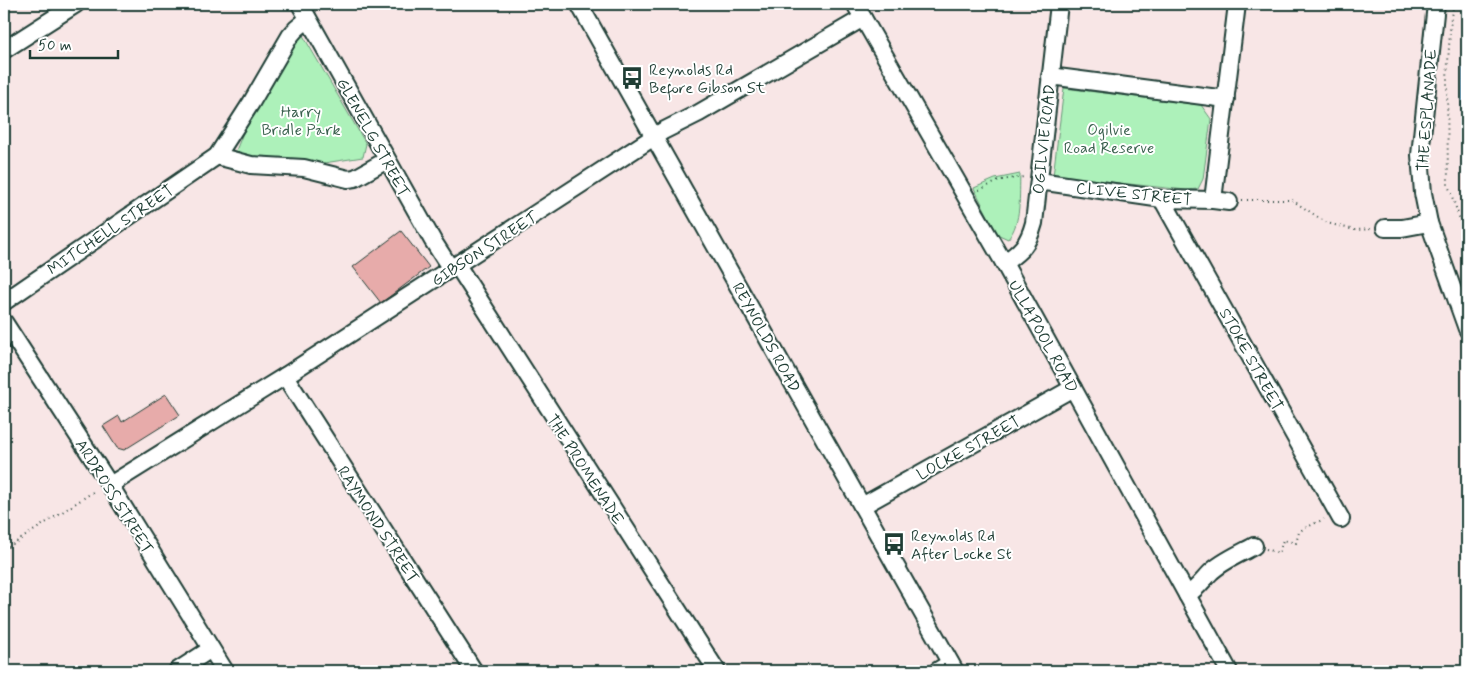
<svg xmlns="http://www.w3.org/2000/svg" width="1471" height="675" font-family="Mynerve,sans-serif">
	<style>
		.green { fill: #adf1ba; stroke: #669777 }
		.water { fill: #87c1e6; stroke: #5d8c9f }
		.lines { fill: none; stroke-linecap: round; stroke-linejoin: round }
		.shore { stroke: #49727b; stroke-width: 1 }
		.building { fill: #e7abaa; stroke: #1f3d34 }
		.minor-casing { stroke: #1f3d34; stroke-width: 20 }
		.path { stroke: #1f3d34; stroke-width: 2; stroke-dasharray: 1 4; stroke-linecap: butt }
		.minor { stroke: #fff; stroke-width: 16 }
		.labels { text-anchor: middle; stroke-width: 4; stroke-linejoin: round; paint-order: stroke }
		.poi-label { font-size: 16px; fill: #1f3d34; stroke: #fff; text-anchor: start }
		.street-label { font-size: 16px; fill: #1f3d34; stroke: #fff }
		.park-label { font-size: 16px; fill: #3b614f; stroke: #fff }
	</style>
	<rect width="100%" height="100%" fill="#f8e6e6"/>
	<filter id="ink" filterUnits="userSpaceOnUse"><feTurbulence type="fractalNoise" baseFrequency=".02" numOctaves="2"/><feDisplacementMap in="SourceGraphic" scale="10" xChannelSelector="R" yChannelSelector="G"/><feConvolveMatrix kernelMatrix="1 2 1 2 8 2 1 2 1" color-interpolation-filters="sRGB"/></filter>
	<g filter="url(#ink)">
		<!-- green -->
		<g class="green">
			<path d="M301 32 366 144 363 157 311 165 269 162 235 153 243 133Z"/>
			<path d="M1064 88 1201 105 1211 119 1203 179 1198 189 1186 190 1053 176Z"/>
			<path d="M1020 174C1019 195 1022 222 1008 239L997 234 974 188 995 179Z"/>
		</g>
		<!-- water -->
		<path class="water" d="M1464 4H1467V168L1461 136Z"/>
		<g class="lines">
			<!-- shore -->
			<path class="shore" d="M1467 80V141"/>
		</g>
		<!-- building -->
		<g class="building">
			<path d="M401 231 429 267 381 303 353 267Z"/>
			<path d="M166 394 180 415 124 450 117 448 103 426 119 416 122 422Z"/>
		</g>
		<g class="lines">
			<defs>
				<g id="minor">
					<path d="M300 4 433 241 451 269"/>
					<path d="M579 4 955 671"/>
					<path d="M855 4 1004 263 1229 671"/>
					<path d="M1436 4 1420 155 1423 193 1429 223 1467 329"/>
					<path d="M4 50 76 4"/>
					<path d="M1050 76 1226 99"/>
					<path d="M217 156 251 165 304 168 348 179 355 178 387 160"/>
					<path d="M1039 181 1162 199 1213 200 1229 202"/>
					<path d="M1162 199 1341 519"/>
					<path d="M1213 200 1237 4"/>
					<path d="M1385 228H1402L1429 223"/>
					<path d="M1004 263C1021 251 1028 245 1034 223L1059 4"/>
					<path d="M457 265 717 671"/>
					<path d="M4 302 217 156 251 103 290 36 296 29 308 19"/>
					<path d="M4 322 108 482 225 671"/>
					<path d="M285 376 474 671"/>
					<path d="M110 485 285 376 663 131 699 113 863 18"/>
					<path d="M862 506 1073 388"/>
					<path d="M1187 595C1197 589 1202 581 1210 573 1222 561 1240 554 1254 546"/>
					<path d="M177 671 211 649"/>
					<path d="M937 671 950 663"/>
				</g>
			</defs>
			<!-- minor casing -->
			<use href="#minor" class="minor-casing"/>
			<!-- path -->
			<g class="path">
				<path d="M1454 4 1451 16 1447 78 1448 185 1463 228 1467 255"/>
				<path d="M979 190 1001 180 1024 177"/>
				<path d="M1242 200H1292L1327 223 1354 230 1372 229"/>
				<path d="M1266 549 1279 553 1283 540 1296 543 1299 532 1303 529 1324 519"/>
				<path d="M4 550 96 490"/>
			</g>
			<!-- minor -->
			<use href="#minor" class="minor"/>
		</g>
	</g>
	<!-- icons -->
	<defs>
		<symbol id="bus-bare" viewBox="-9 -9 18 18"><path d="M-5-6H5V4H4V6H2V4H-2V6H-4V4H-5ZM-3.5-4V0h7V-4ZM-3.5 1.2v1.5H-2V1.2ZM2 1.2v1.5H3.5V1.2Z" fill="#1f3d34" stroke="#fff" stroke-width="2.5" paint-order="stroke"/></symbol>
	</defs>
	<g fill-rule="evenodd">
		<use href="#bus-bare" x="616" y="62" width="32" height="32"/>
		<use href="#bus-bare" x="878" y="528" width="32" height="32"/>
	</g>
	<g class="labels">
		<!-- poi labels -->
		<g class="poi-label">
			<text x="649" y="75">Reynolds Rd<tspan x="649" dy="18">Before Gibson St</tspan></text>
			<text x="911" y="541">Reynolds Rd<tspan x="911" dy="18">After Locke St</tspan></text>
		</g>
		<!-- street labels -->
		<g class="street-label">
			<text transform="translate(1426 110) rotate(-86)" y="6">THE ESPLANADE</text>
			<text transform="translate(374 137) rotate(61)" y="6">GLENELG STREET</text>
			<text transform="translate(1043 139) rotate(-84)" y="6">OGILVIE ROAD</text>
			<text transform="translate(1134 193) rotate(6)" y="6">CLIVE STREET</text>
			<text transform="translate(110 229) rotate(-34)" y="6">MITCHELL STREET</text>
			<text transform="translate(484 248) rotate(-33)" y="6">GIBSON STREET</text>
			<text transform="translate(1044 336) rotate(61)" y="6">ULLAPOOL ROAD</text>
			<text transform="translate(767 337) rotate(61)" y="6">REYNOLDS ROAD</text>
			<text transform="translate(1252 359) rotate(61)" y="6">STOKE STREET</text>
			<text transform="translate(968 447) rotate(-29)" y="6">LOCKE STREET</text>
			<text transform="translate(586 469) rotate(57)" y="6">THE PROMENADE</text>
			<text transform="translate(115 496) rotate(58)" y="6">ARDROSS STREET</text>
			<text transform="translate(379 524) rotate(57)" y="6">RAYMOND STREET</text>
		</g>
		<!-- park labels -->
		<g class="park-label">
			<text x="301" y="117">Harry<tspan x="301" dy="18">Bridle Park</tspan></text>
			<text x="1109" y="135">Ogilvie<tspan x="1109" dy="18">Road Reserve</tspan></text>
		</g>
	</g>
	<!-- margin -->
	<rect width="1471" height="675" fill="none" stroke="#fff" stroke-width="20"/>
	<rect x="10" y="10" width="1451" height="655" fill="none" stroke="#1f3d34" stroke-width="2" filter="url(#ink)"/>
	<!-- scale -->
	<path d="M30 50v8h88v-8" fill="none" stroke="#1f3d34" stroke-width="2.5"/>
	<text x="38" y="50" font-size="15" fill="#1f3d34" stroke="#ffffff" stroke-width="4" paint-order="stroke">50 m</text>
</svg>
